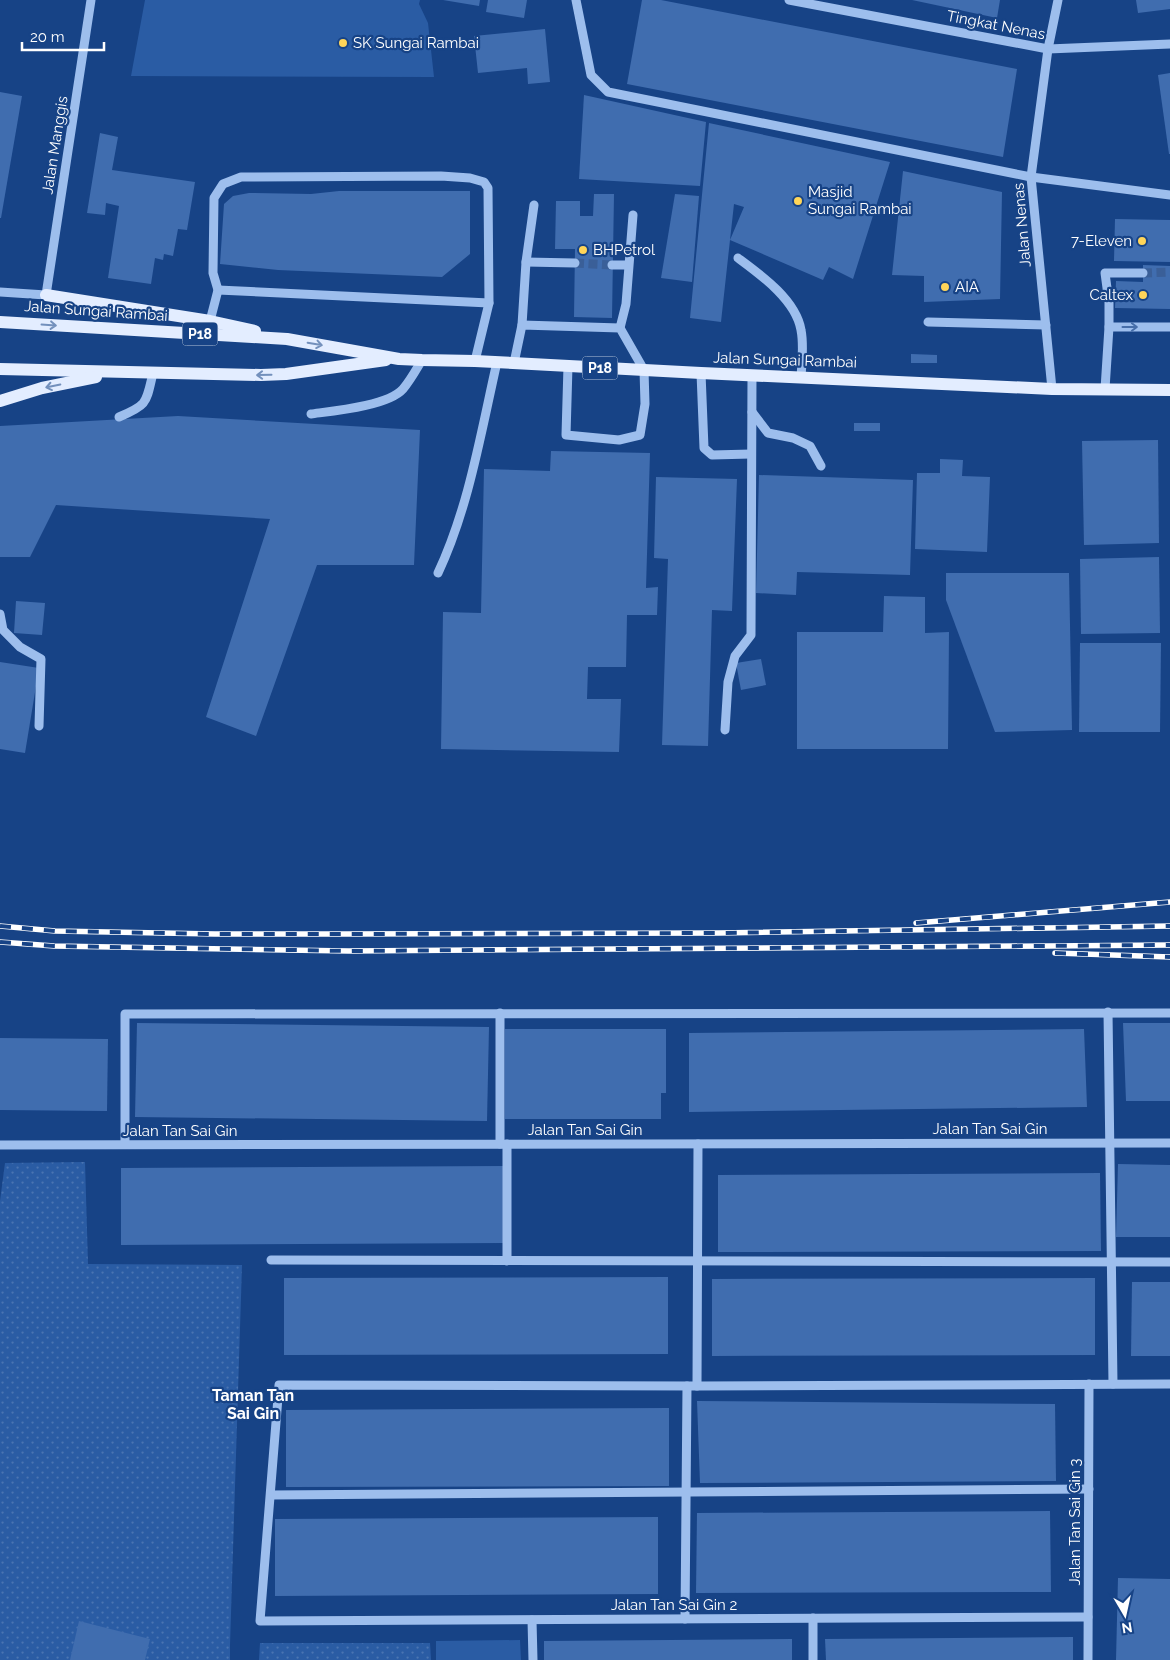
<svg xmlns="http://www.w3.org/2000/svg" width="1170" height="1660" font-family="Raleway,sans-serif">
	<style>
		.green { fill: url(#green-dots) }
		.pitch { fill: #2a5ca4 }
		.building { fill: #406daf; fill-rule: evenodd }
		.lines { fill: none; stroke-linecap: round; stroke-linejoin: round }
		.minor-tunnel { stroke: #3a5f98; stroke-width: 9; stroke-dasharray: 9 4.5; stroke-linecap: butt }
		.minor { stroke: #9dbeed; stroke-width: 9 }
		.major { stroke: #e3edff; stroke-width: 12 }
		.rail-casing { stroke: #fff; stroke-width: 5.5 }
		.rail { stroke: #174386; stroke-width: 4; stroke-dasharray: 11; stroke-linecap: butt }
		.oneway { stroke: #7390bc }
		.oneway2 { stroke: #466eaa }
		.poi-dot { fill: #ffd559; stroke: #174386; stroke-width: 2 }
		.labels { text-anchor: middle; stroke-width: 4.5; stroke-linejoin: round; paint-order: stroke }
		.shield { fill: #174386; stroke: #b9c7db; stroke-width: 1 }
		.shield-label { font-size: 14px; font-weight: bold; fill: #fff }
		.street-label { font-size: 15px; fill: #fff; stroke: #174386 }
		.poi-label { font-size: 15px; fill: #fff; stroke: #174386; text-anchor: start }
		.neighbourhood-label { font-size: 16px; font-weight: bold; fill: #fff; stroke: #174386 }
	</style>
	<defs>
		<pattern id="green-dots" width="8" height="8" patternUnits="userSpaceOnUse" patternTransform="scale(1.25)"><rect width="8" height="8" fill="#2a5ca4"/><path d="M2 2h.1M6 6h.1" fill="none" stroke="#4a74b2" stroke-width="1.8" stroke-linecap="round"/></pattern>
	</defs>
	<rect width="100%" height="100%" fill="#174386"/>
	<!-- green -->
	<g class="green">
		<path d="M85 1162 88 1264 242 1265 230 1645V1660H0V1201L5 1163Z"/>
		<path d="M260 1643H430L431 1660H259Z"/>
	</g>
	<!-- pitch -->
	<g class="pitch">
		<path d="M145 0H420L419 4 428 23 434 77 131 76Z"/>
		<path d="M520 1640 521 1660H436V1641Z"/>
	</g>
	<!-- building -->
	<g class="building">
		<path d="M443 0H480L479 6Z"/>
		<path d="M488 0H527L524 18 486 12Z"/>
		<path d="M642 0H661L1017 69 1003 157 627 84Z"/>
		<path d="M912 0H1000L997 18Z"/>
		<path d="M1136 0H1170V9L1138 13Z"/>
		<path d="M545 29 550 82 528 84 527 68 478 73 474 36Z"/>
		<path d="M1170 73V154H1169L1158 75Z"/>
		<path d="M0 92 22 96 1 218H0Z"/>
		<path d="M584 95 706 122 700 186 579 179Z"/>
		<path d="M709 123 890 162 853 279 829 267 823 280 730 240 721 322 690 318ZM734 204 744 207 730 240Z"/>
		<path d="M100 133 118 137 112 170 195 182 187 230 178 229 173 256 164 254 163 260 155 258 151 284 108 278 119 206 106 203 105 215 87 213Z"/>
		<path d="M903 171 1002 192 1000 299 924 302V276L892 275Z"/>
		<path d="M339 191H470V254L442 277 278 270 220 264 224 204 233 196 249 193 311 194Z"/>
		<path d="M594 194H614L612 318 574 317 575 249H555L556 201H580V216H593Z"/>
		<path d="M675 194 699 196 692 282 661 278Z"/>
		<path d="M1115 219 1170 220V262L1114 261Z"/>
		<path d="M1143 265 1170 266V309L1115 308 1116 281 1143 282Z"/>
		<path d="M911 354 937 355V363H911Z"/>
		<path d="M178 416 420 430 414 565H317L256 736 206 717 270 519 56 505 30 557H0V426Z"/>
		<rect x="854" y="423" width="26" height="8"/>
		<path d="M1158 440 1159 543 1084 545 1082 441Z"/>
		<path d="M551 451 650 453 646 588 658 587 657 615H627L626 667H588L587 699H621L619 752 441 749 443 612 481 613 484 469 550 471Z"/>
		<path d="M940 459 963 460 962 476 990 477 987 552 915 549 917 473H940Z"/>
		<path d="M759 475 913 480 910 575 797 572 796 595 756 593Z"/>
		<path d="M656 477 737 479 732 611 712 610 708 746 662 745 668 559 654 558Z"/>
		<path d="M1159 557 1160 633 1081 634 1080 559Z"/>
		<path d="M946 573H1069L1072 730 995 732 946 600Z"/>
		<path d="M884 596 925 597V633L949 632 948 749H797V632H883Z"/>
		<path d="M16 601 45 603 42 635 14 633Z"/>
		<path d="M1080 643H1161L1160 732H1079Z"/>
		<path d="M761 659 766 685 741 690 736 663Z"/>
		<path d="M0 662 39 668 25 753 0 749Z"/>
		<path d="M137 1023 489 1027 487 1121 135 1117Z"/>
		<path d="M1123 1023H1170V1101H1126Z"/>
		<path d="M505 1029H666V1093H661V1119H505Z"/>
		<path d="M1084 1029 1087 1107 689 1112V1033Z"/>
		<path d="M0 1038 108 1039 107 1111 0 1110Z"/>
		<path d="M1118 1164 1170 1165V1237H1116Z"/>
		<path d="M504 1166V1243L121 1245V1168Z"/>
		<path d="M1100 1173 1101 1251 718 1252V1175Z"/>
		<path d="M668 1277V1354L284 1355V1278Z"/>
		<path d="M1095 1278V1355L712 1356V1279Z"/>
		<path d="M1132 1282H1170V1356H1131Z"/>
		<path d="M697 1401 1055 1404 1056 1481 700 1483Z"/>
		<path d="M669 1408V1486L286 1487V1410Z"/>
		<path d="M1050 1511 1051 1592 696 1593 697 1513Z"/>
		<path d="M658 1517V1594L275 1596V1519Z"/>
		<path d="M1118 1578 1170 1579V1660H1116Z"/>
		<path d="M79 1621 150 1639 145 1660H70Z"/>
		<path d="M1073 1637V1660H826L825 1639Z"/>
		<path d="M792 1639V1660H544V1641Z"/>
	</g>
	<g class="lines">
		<!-- minor-tunnel -->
		<g class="minor-tunnel">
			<path d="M575 263 612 265"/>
			<path d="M1143 273 1170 272"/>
		</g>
		<!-- minor -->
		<g class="minor">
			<path d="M576 0 591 75 608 92 1031 177 1170 195"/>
			<path d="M789 0 1048 49 1170 44"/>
			<path d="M738 258C761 275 796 300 801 330 804 345 802 361 801 377"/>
			<path d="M526 262 575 263"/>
			<path d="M612 265H628"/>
			<path d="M218 290 489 303"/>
			<path d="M0 292 46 295 91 0"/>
			<path d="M210 321 218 290 213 273 214 198 223 184 241 177 441 176 470 178 484 182 488 188 489 303 475 361"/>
			<path d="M928 322 1046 325"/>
			<path d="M522 325 526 262 534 205"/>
			<path d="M1109 327V303L1105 273H1143"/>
			<path d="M620 328 626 304 633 215"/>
			<path d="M514 363 522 325 620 328 644 370 645 404 640 435 619 440 566 435 568 366"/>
			<path d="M701 373 704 448 712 455 751 454"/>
			<path d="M1052 389 1031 177 1048 49 1058 0"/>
			<path d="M1105 389 1109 327H1170"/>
			<path d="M752 412 768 433 793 438 810 446 821 466"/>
			<path d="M311 414C333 411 388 406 403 389 410 381 416 370 422 360"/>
			<path d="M119 417C148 405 146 403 153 373"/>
			<path d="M438 573C469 507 481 432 497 362"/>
			<path d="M0 614 3 630 20 647 41 659 39 726"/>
			<path d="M725 730 728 682 735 656 751 635 752 375"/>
			<path d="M1108 1012 1113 1384"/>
			<path d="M125 1144V1014L1170 1013"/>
			<path d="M500 1144V1013"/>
			<path d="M0 1145 1170 1143"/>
			<path d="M271 1260 1170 1262"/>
			<path d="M507 1261V1144"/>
			<path d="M697 1386 698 1144"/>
			<path d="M271 1495 1089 1489"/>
			<path d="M1088 1617 260 1621 279 1385 697 1386 1170 1384"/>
			<path d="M813 1618V1660"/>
			<path d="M685 1619 687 1386"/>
			<path d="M532 1620 533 1660"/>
			<path d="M1088 1660 1089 1384"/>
		</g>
		<!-- major -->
		<g class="major">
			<path d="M46 295 210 321 255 331"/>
			<path d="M0 322 287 339 399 359 422 360 475 361 701 373 1052 389 1170 390"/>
			<path d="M0 369 261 375 286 374 386 360"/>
			<path d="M0 401 42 388 96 377"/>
		</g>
		<defs>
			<g id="rail">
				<path d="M916 923 1170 902"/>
				<path d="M0 926 55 931 215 934H347L719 933 1170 926"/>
				<path d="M0 942 54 946 349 951 1170 945"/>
				<path d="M1055 953 1170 957"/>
			</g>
		</defs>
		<!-- rail casing -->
		<use href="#rail" class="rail-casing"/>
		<!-- rail -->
		<use href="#rail" class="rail"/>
	</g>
	<!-- one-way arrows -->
	<defs><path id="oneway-shaft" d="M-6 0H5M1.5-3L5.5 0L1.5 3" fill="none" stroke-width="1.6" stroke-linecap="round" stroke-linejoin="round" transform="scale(1.25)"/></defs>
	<g class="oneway">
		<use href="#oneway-shaft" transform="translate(49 325) rotate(4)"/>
		<use href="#oneway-shaft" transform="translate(315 344) rotate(10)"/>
		<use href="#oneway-shaft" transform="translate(264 375) rotate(179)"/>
		<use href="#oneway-shaft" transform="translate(53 386) rotate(168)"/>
	</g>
	<use class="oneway2" href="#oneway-shaft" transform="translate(1130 327)"/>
	<!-- markers -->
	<g class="poi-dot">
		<circle cx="343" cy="43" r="5"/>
		<circle cx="798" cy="201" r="5"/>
		<circle cx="1142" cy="241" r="5"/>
		<circle cx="583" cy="250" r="5"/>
		<circle cx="945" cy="287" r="5"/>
		<circle cx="1143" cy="295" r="5"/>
	</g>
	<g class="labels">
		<!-- shield labels -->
		<g class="shield">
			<rect x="182.5" y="322.5" width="35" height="23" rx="4"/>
			<rect x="582.5" y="356.5" width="35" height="23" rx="4"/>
		</g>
		<g class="shield-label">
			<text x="200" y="339">P18</text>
			<text x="600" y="373">P18</text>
		</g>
		<!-- street labels -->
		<g class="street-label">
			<text transform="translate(996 25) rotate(11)" y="5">Tingkat Nenas</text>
			<text transform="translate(55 145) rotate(-81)" y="5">Jalan Manggis</text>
			<text transform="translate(1022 225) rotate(-95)" y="5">Jalan Nenas</text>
			<text transform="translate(96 311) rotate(4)" y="5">Jalan Sungai Rambai</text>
			<text transform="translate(785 360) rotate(2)" y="5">Jalan Sungai Rambai</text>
			<text x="990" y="1134">Jalan Tan Sai Gin</text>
			<text x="585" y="1135">Jalan Tan Sai Gin</text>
			<text x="180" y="1136">Jalan Tan Sai Gin</text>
			<text transform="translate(1075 1522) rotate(-90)" y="5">Jalan Tan Sai Gin 3</text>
			<text x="674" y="1610">Jalan Tan Sai Gin 2</text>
		</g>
		<!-- poi labels -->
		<g class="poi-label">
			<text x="353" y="48">SK Sungai Rambai</text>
			<text x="808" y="197">Masjid<tspan x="808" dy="17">Sungai Rambai</tspan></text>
			<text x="1132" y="246" text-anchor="end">7-Eleven</text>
			<text x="593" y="255">BHPetrol</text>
			<text x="955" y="292">AIA</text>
			<text x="1133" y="300" text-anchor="end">Caltex</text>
		</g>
		<!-- neighbourhood labels -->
		<g class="neighbourhood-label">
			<text x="253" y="1401">Taman Tan<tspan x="253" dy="18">Sai Gin</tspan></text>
		</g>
	</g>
	<!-- north arrow -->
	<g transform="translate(1125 1615) rotate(171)" stroke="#174386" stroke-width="4" paint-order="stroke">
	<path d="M0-4L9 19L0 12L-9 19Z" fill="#ffffff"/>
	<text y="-8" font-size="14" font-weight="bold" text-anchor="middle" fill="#ffffff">N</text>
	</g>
	<!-- scale -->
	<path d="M22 42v8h82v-8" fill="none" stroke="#ffffff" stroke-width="2.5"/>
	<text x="30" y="42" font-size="15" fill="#ffffff" stroke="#174386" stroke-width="4" paint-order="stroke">20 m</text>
</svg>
